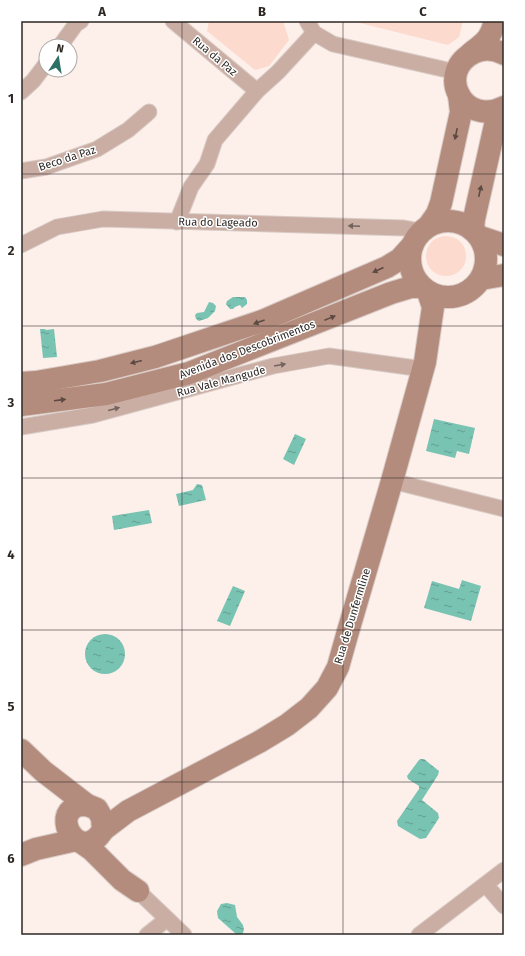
<svg xmlns="http://www.w3.org/2000/svg" width="525" height="956" font-family="'Fira Sans',sans-serif">
	<style>
		.grass { fill: #fcdace }
		.water { fill: url(#water-ripples) }
		.lines { fill: none; stroke-linecap: round; stroke-linejoin: round }
		.street-casing { stroke: #d8cbc6; stroke-width: 17 }
		.secondary-casing { stroke: #d8cbc6; stroke-width: 24 }
		.street { stroke: #caaea4; stroke-width: 15 }
		.secondary { stroke: #b48c7d; stroke-width: 22 }
		.oneway { fill: #5c4a43 }
		.oneway2 { fill: #74645e }
		.grid { fill: none; stroke: #2d2724; stroke-width: 1; stroke-opacity: 0.55 }
		.labels { text-anchor: middle; stroke-width: 3; stroke-linejoin: round; paint-order: stroke }
		.street-label { font-size: 11px; fill: #2d2724; stroke: #fff }
		.neatline { fill: none; stroke: #2d2724; stroke-width: 1.5 }
		.grid-label { font-size: 13px; text-anchor: middle; font-weight: bold; fill: #2d2724 }
	</style>
	<defs>
		<pattern id="water-ripples" width="26" height="14" patternUnits="userSpaceOnUse"><rect width="26" height="14" fill="#78c3b2"/><path d="M2 4q2-2 4 0t4 0M15 11q2-2 4 0t4 0" fill="none" stroke="#639e91"/></pattern>
	</defs>
	<rect width="100%" height="100%" fill="#fdefea"/>
	<!-- grass -->
	<g class="grass">
		<path d="M209 21H283L289 40 269 66 255 70 207 31Z"/>
		<path d="M352 21H463L459 37 448 45Z"/>
		<circle cx="446" cy="256" r="20"/>
	</g>
	<!-- water -->
	<g class="water">
		<path d="M233 297H245L247 300V304L242 308 240 305 235 307 233 309H230L226 304 227 301Z"/>
		<path d="M209 302 213 303 216 306 215 311 208 318 199 321 196 319 195 315 197 313 204 312Z"/>
		<path d="M40 329H45L46 330 54 329 57 357 43 358Z"/>
		<path d="M434 419 475 428 469 454 457 451 455 458 426 451Z"/>
		<path d="M295 434 306 439 294 465 283 459Z"/>
		<path d="M197 484 202 485 206 500 179 506 176 494 193 490Z"/>
		<path d="M149 510 152 523 114 530 112 516Z"/>
		<path d="M462 580 481 586 471 621 424 608 432 581 459 589Z"/>
		<path d="M233 586 245 591 230 626 217 621Z"/>
		<circle cx="105" cy="654" r="20"/>
		<path d="M421 759H424L439 771 438 775 422 800 438 813 439 818 426 838 420 839 398 826 397 821 419 789V786L408 779 407 776 419 760Z"/>
		<path d="M227 903 235 905 237 917 243 925 244 930 242 935 236 934 218 918 217 911 221 904Z"/>
	</g>
	<g class="lines">
		<defs>
			<g id="street">
				<path d="M173 21 257 91"/>
				<path d="M307 21 314 33 333 44 456 72"/>
				<path d="M60 46 76 24 81 21"/>
				<path d="M21 92 33 81 46 64"/>
				<path d="M21 171 46 167 97 149 128 130 149 112"/>
				<path d="M177 222 191 187 207 164 215 140 257 91 278 72 314 33"/>
				<path d="M21 245 57 227 103 219 404 228 420 231"/>
				<path d="M21 427 93 415 273 366 329 356 423 369"/>
				<path d="M392 481 504 509"/>
				<path d="M486 885 504 906"/>
				<path d="M138 891 184 935"/>
				<path d="M147 935 167 919"/>
				<path d="M419 935 504 870"/>
			</g>
			<g id="secondary">
				<path d="M470 54C485 42 490 40 495 21"/>
				<path d="M504 54C495 49 485 48 475 52 434 71 463 128 504 107"/>
				<circle cx="448" cy="259" r="38"/>
				<path d="M430 224 437 214 441 203 461 112 459 95"/>
				<path d="M473 229 474 219 496 121 504 108"/>
				<path d="M480 237 504 245"/>
				<path d="M481 279 504 275"/>
				<path d="M21 383 36 382 100 371 155 357 262 321 387 267 400 259 410 248"/>
				<path d="M21 405 106 394 189 373 391 293 411 287H422"/>
				<path d="M21 750 43 771 87 805"/>
				<path d="M87 805 97 809 102 818 103 830C83 863 54 823 72 809 76 805 82 805 87 805Z"/>
				<path d="M103 830 128 811 259 742 287 725 309 708 327 688 338 667 347 635 392 481 425 362 433 307 428 292"/>
				<path d="M82 843 92 850 122 880 138 891"/>
				<path d="M21 855 36 849 76 840"/>
			</g>
		</defs>
		<!-- street casing -->
		<use href="#street" class="street-casing"/>
		<!-- secondary casing -->
		<use href="#secondary" class="secondary-casing"/>
		<!-- street -->
		<use href="#street" class="street"/>
		<!-- secondary -->
		<use href="#secondary" class="secondary"/>
	</g>
	<!-- one-way arrows -->
	<defs><path id="oneway-solid" d="M-6-.8H1V-3.2L6.5 0L1 3.2V.8H-6Z"/></defs>
	<g class="oneway">
		<use href="#oneway-solid" transform="translate(456 134) rotate(102)"/>
		<use href="#oneway-solid" transform="translate(480 191) rotate(-77)"/>
		<use href="#oneway-solid" transform="translate(378 270) rotate(156)"/>
		<use href="#oneway-solid" transform="translate(330 318) rotate(-22)"/>
		<use href="#oneway-solid" transform="translate(259 322) rotate(160)"/>
		<use href="#oneway-solid" transform="translate(136 362) rotate(166)"/>
		<use href="#oneway-solid" transform="translate(60 400) rotate(-7)"/>
	</g>
	<g class="oneway2">
		<use href="#oneway-solid" transform="translate(354 226) rotate(-178)"/>
		<use href="#oneway-solid" transform="translate(280 365) rotate(-10)"/>
		<use href="#oneway-solid" transform="translate(114 409) rotate(-15)"/>
	</g>
	<!-- grid -->
	<path class="grid" d="M182 21V935M343 21V935M21 174H504M21 326H504M21 478H504M21 630H504M21 782H504"/>
	<g class="labels">
		<!-- street labels -->
		<g class="street-label">
			<text transform="translate(215 56) rotate(40)" y="4">Rua da Paz</text>
			<text transform="translate(67 158) rotate(-18)" y="4">Beco da Paz</text>
			<text transform="translate(218 222) rotate(1)" y="4">Rua do Lageado</text>
			<text transform="translate(247 349) rotate(-21)" y="4">Avenida dos Descobrimentos</text>
			<text transform="translate(221 381) rotate(-15)" y="4">Rua Vale Mangude</text>
			<text transform="translate(352 616) rotate(-73)" y="4">Rua de Dunfermline</text>
		</g>
	</g>
	<!-- border -->
	<rect width="525" height="956" fill="none" stroke="#ffffff" stroke-width="44"/>
	<!-- north arrow -->
	<g transform="translate(58 58) rotate(12)"><circle r="19" fill="#ffffff" stroke="#aba9a7"/>
	<path d="M0-3L7 15L0 10L-7 15Z" fill="#2d7164"/>
	<text y="-6" font-size="11" font-weight="bold" text-anchor="middle" fill="#2d2724">N</text>
	</g>
	<rect x="22" y="22" width="481" height="912" class="neatline"/>
	<g class="grid-label">
		<text x="102" y="16">A</text>
		<text x="262" y="16">B</text>
		<text x="423" y="16">C</text>
		<text x="11" y="103">1</text>
		<text x="11" y="255">2</text>
		<text x="11" y="407">3</text>
		<text x="11" y="559">4</text>
		<text x="11" y="711">5</text>
		<text x="11" y="863">6</text>
	</g>
</svg>
